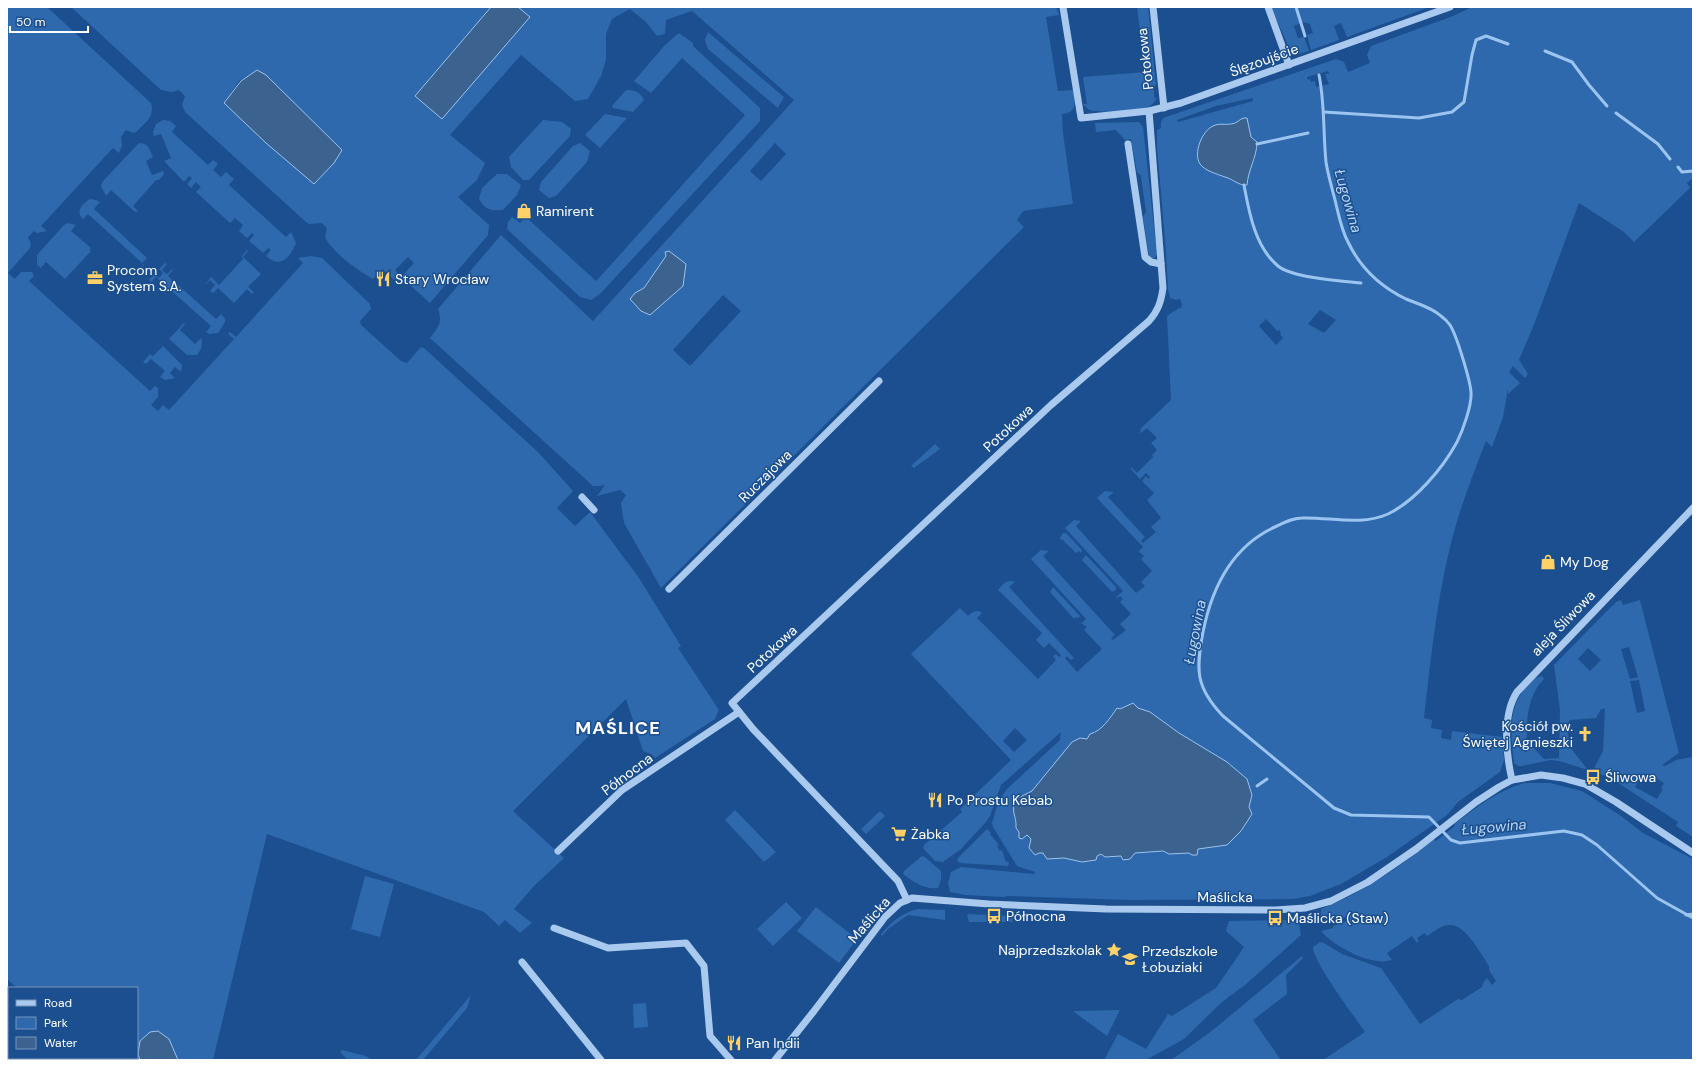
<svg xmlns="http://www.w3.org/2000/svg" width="1700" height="1067" font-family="'DM Sans',sans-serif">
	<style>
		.green { fill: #2e69ad; fill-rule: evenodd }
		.water { fill: #3c6290; stroke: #9cc4f0 }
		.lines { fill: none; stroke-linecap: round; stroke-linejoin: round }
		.stream { stroke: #9cc4f0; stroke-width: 3 }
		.minor { stroke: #a9c9ee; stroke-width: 7 }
		.labels { text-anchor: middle; stroke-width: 3; stroke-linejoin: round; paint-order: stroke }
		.street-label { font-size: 14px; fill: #fff; stroke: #1b4f8f }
		.poi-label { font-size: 14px; fill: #fff; stroke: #1b4f8f; text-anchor: start }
		.water-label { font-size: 15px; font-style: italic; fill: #b5d3f5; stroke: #1b4f8f }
		.district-label { font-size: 18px; font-weight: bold; letter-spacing: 1px; fill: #fff; stroke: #1b4f8f }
	</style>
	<rect width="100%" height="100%" fill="#1b4f8f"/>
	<!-- green -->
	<g class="green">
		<path d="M7 7H47L151 103C155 117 145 123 136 132L133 133 126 130 121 137 122 145 119 153 113 148 41 226 47 231 37 233 34 231 28 237 31 244 30 248 8 273 15 279 21 272H32L34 276 29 281 150 391 155 386 158 388V397L151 405 158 411 163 405 169 410 234 339 228 334 230 332 236 337 303 263 298 258 311 256 322 258 370 304 371 309 360 321 361 325 401 361 407 363 421 347 424 348 538 452 573 491 557 508 575 526 590 512 639 578 681 646 678 648 719 710 715 719 655 758 651 754 643 751 626 699 513 811 564 858 534 886 514 909 532 923 520 933 505 920 499 926 484 912 267 834 213 1060H178L169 1039 139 1046 140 1060H79L77 1058H137V988H17L7 979Z"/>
		<path d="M71 7H491L415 96 529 17 518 7H1056L1059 15 1046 17 1058 91 1073 90C1075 103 1078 112 1062 114L1063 133 1073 204 1023 211 1017 220 1024 227 661 588 624 523 621 503 626 495 620 490 597 496 605 485 599 486H593L430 338C438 327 443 323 438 309L501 235 593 321 794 100 692 11 666 20 665 34 657 36 646 22 630 9 612 19 606 34V60L601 76 588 99 575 101 521 55 450 135 485 163 477 180 458 197 489 225 488 235 430 303 401 277 414 263 408 257 395 270 399 275 394 280 382 269 373 279C357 270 333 253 325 237L327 228 322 223 309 224 306 222 185 112 182 105 185 96 179 90 172 92 161 90ZM257 70 342 150 334 163 314 184 224 103 239 81ZM775 143 786 154 761 181 750 171ZM665 252 683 286 635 293 644 288 666 256ZM723 295 741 311 690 366 673 350Z"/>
		<path d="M1137 7H1148L1156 85 1154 86V98L1157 97C1155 102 1151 106 1146 108 1138 111 1097 113 1089 110L1083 104H1087L1083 77 1145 72Z"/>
		<path d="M1271 7H1430L1347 37 1341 23 1334 26 1339 40 1311 50 1307 35 1313 33 1310 24 1303 22 1294 26 1298 38 1304 37 1309 51 1298 54 1290 50Z"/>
		<path d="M1472 7H1693V178L1687 183 1690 188 1634 242 1624 232 1579 203 1535 322 1519 360 1528 374 1525 378 1513 366 1509 372 1520 383 1508 394V389L1503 417 1492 447 1486 441C1476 467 1466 492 1458 518 1438 584 1432 651 1424 718L1432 720 1431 728 1442 730 1441 738 1451 740 1452 731 1502 737 1504 760 1500 772 1458 802 1447 815 1387 857 1341 884 1310 896 1293 899 1130 900 1008 896 1003 897 965 895 950 892 948 883 951 872 961 867 1034 874 1035 872 1017 866 993 827 992 823 999 800 1007 789 1060 740 1061 732 1001 785 990 816 986 822 961 849 943 862 935 861 923 848 924 845 962 812 960 809 1011 760 911 654 960 608 968 616C973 612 976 609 982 613L977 618 1038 679 1056 660 1053 656 1056 654 1059 657 1061 655 1049 643 1044 648 1036 640 1042 633 998 590C1003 584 1007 579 1015 582L1009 587 1074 658 1071 660 1067 656 1065 658 1077 672 1102 649 1084 630 1087 627 1079 622 1082 623 1086 619 1031 559 1041 550 1049 551 1043 556 1115 635 1111 638 1113 640 1126 630 1120 624 1131 614 1120 602 1123 599 1120 596 1117 598 1116 597 1123 591 1065 528 1074 520 1081 521 1076 526 1136 593 1145 586 1141 582 1152 571 1141 559 1144 556 1137 550 1139 551 1143 547 1097 498 1105 491 1114 492 1108 497 1145 537 1141 541 1143 543 1156 532 1151 527 1161 518 1147 500 1154 493 1142 481 1146 476 1149 479 1150 477 1146 473 1140 479 1130 468 1131 467 1137 473 1153 457 1152 455 1157 450 1151 443 1157 438 1147 428 1141 433 1140 432 1142 429 1139 430 1171 400 1167 316 1179 308H1181L1182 304 1180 299 1176 300 1170 298 1168 289 1166 252 1157 146V130L1161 128V122L1163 118 1336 59 1344 62 1348 72 1370 63 1367 55 1371 46 1453 16ZM1328 71 1329 74H1325L1329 84 1316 87 1315 81 1311 82 1310 79 1308 80 1307 77ZM1253 98V101L1178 122 1177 120 1216 106ZM1237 123 1257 142 1254 162 1198 148 1207 130 1213 126ZM1320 310 1336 320 1324 333 1308 324ZM1266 319 1277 331 1279 330 1281 333 1280 334 1283 338 1276 345 1259 326ZM1133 703 1138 708 1160 719 1179 733 1227 762 1247 779 1252 795 1249 807 1252 814 1241 832 1227 845 1197 849 1189 853 1169 854 1163 851 1135 853 1130 859 1123 860 1121 856 1105 857 1101 854 1097 856 1096 860 1082 862 1064 858 1047 859 1043 853H1039L1031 839 1016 828V824L1014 816 1016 799 1032 791 1092 733C1102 732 1111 716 1117 709H1120ZM1015 728 1027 740 1014 752 1003 741Z"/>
		<path d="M708 32 784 97 778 108 708 49 705 40Z"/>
		<path d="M679 33 693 43V46L760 108V121L600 294 591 300 580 297 507 229 508 222 512 217 520 223 526 217 596 281 608 268 745 115 682 58 651 93 634 81 665 45Z"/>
		<path d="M626 90C635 90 640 92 644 100L633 112 613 108 612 106Z"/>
		<path d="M605 114 627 118 600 148 585 135Z"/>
		<path d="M163 120 170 121 176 126 172 132 208 165 213 160 218 164 213 170 221 177 226 172 234 179 229 185 286 237 291 232 296 243C290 258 280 269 266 256L271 250 268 248 263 253 249 241 254 235 252 233 247 238 239 231 243 225 235 218 230 223 196 192 201 187 196 182 191 188 187 184 192 178 189 176 184 182 164 161 171 158 161 134 154 136 153 132 156 124Z"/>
		<path d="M543 120 562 122 571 129 570 136 529 180H523L511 167 509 157Z"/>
		<path d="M1139 122 1143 127 1157 254 1155 258 1152 259 1149 256 1143 217 1146 212 1141 176 1137 172 1131 139 1125 140 1116 130 1096 132 1095 123Z"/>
		<path d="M141 143C149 144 150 151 153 157L146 161 152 175 163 171 164 174 159 180H156L133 206 138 211 135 212 111 190 106 196 101 186 103 181 138 144Z"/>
		<path d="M580 143 590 151 587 162 556 196 549 198 539 190 541 182 573 146Z"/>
		<path d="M497 174H507L521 185 517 195 503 210C491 211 485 210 479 199L482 188Z"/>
		<path d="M90 199 96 200 100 202 94 209 147 258 142 263 144 265 139 271 143 265 140 261 88 214 83 219C75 212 82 204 90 199Z"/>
		<path d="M68 223 76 225 71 231 91 248 89 250 91 251 65 279 46 262 41 268 37 265V255L64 225Z"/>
		<path d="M247 250 248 251 243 257 261 274 248 287 254 292 252 294 247 289 234 303 218 288 213 293 210 291 215 285 210 280 204 286 211 277 219 285 243 259 242 256Z"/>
		<path d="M165 263 167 264 162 270 167 274 172 269 173 270 168 276 216 319 221 314 225 319V322L218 333 209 334 206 332 211 326 156 277 151 282 149 280 154 274 159 278 163 273 159 269Z"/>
		<path d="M184 323 185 324 180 330 195 344 201 338 202 341 201 349 197 355H187L169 339Z"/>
		<path d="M163 346 182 365 181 372 175 367 170 373 175 378 165 380 160 377 165 371 151 359 146 364 143 362 150 354 153 356Z"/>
		<path d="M935 444 940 449 914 468 911 466Z"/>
		<path d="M1063 533H1066L1082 550 1081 553 1079 551 1076 553 1062 539 1061 540 1060 538Z"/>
		<path d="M1085 556H1087L1116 587V590L1112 592 1082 560Z"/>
		<path d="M1053 587 1080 616 1078 618 1076 617 1074 619 1050 592Z"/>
		<path d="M1621 600 1623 605 1640 600 1679 753 1662 765 1665 766 1676 760 1693 757V837L1676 826 1678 822 1609 777 1592 772 1603 751 1605 709H1601L1596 718 1570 720 1567 724 1569 746 1588 770 1559 761 1551 760 1522 766H1518L1514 763C1511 737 1507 707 1527 686 1532 681 1535 677 1542 676L1544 679C1528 695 1526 720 1527 741L1544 759 1559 758 1560 710 1554 665 1598 620 1616 602ZM1629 647 1638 677 1630 679 1621 649ZM1588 648 1601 660 1590 671 1578 659ZM1639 680 1645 711 1637 713 1630 681ZM1641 776 1650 782 1653 776 1664 783 1661 788 1663 789 1657 799 1635 787Z"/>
		<path d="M1524 783H1550L1582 791 1621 816 1643 833 1693 859V1060H1323L1365 1032C1354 1016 1313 962 1313 947L1320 942 1324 943 1342 954 1381 968 1420 1024 1458 999 1462 1000 1482 987 1483 983 1487 978 1492 985 1496 981 1489 970V966C1481 954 1465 923 1449 925 1441 925 1434 932 1427 936L1425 933 1417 938 1419 941 1417 943 1412 936 1387 953 1392 960C1372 967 1333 946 1321 931L1333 928V926L1347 921 1346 917 1341 918 1340 916 1321 919V909C1363 893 1399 867 1434 839L1436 841 1455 826 1454 824C1476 808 1497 791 1524 783Z"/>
		<path d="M735 810 776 852 764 862 725 820Z"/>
		<path d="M880 811 885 816 866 834 861 829Z"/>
		<path d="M987 829 991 833 990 834 999 845 997 846 1000 851 1002 850 1006 862 1008 861 1009 864 1008 866 960 863 957 861 958 858Z"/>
		<path d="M922 856 925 857 941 871V880L938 888C924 890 914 882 903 874L904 871Z"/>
		<path d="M365 876 394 884 380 937 351 929Z"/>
		<path d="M786 902 802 918 773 946 757 929Z"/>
		<path d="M816 907 857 939 839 963 797 931Z"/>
		<path d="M918 909 945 910V920L908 915 888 929 882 936 881 934C892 922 901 913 918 909Z"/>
		<path d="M969 914 1011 916 1013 917 1012 922H969L967 915Z"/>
		<path d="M1296 920 1299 923 1301 935 1245 985 1222 1002 1184 1039 1146 1060H1104L1118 1034 1146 1049 1168 1014 1172 1016 1216 988 1244 947 1226 931 1229 921Z"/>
		<path d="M1302 956 1303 958 1286 975 1287 994 1253 1020 1281 1060H1171L1213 1030Z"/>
		<path d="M471 995 467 1008 423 1060H416Z"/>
		<path d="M646 1003 648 1027 634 1028 633 1004Z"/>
		<path d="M1120 1010 1107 1036 1074 1012V1011Z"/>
		<path d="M342 1050 366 1056 372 1060H348L340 1052Z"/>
	</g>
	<!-- water -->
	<g class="water">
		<path d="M491 7H518L530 17 442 119 415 96Z"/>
		<path d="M257 70 266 75 342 150 334 163 314 184 266 143 224 103 241 81Z"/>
		<path d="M1244 118H1247L1251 137 1257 142C1257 157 1248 170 1247 185 1239 186 1233 179 1225 177 1217 174 1205 171 1200 164 1193 153 1202 131 1213 126 1219 123 1225 125 1231 124 1237 124 1239 119 1244 118Z"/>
		<path d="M669 251 686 264 683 286 650 315 641 311 630 299 635 293 644 288 666 256 665 252Z"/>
		<path d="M1133 703 1138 708 1150 712 1179 733 1227 762 1247 779 1252 795 1249 807 1252 814 1241 831 1227 845 1198 849 1197 855H1192L1189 853 1169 854 1163 851 1135 853 1130 859 1123 860 1121 856 1105 857 1101 854 1097 856 1096 860 1082 862 1064 858 1047 859 1043 853H1039L1035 855 1029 848 1031 839 1027 835 1022 839 1019 838V832L1016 828C1017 816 1010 812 1016 799L1032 791 1072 742 1080 738 1087 739 1090 734C1102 731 1110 718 1117 708L1120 709Z"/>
		<path d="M158 1031 169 1039 178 1060H140L138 1054 140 1041 150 1032Z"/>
	</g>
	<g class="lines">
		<!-- stream -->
		<g class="stream">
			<path d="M1296 7 1305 36"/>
			<path d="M1545 51 1572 62 1589 85 1607 106"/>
			<path d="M1319 75C1325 104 1323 133 1326 162 1328 176 1333 191 1336 204 1339 217 1342 231 1348 242 1360 267 1381 287 1406 299 1418 304 1431 307 1441 316 1445 319 1448 322 1450 325 1457 336 1470 380 1471 392 1472 405 1463 430 1457 442 1443 468 1415 501 1388 514 1361 526 1330 517 1302 518 1293 518 1285 522 1277 526 1233 545 1212 587 1203 632 1196 669 1195 687 1223 716L1334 808 1351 815 1429 817 1451 840 1460 843 1564 831 1582 835 1597 845 1657 898 1693 918"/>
			<path d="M1324 112 1419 118 1452 112 1464 102 1472 55 1476 40 1486 36 1508 44"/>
			<path d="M1616 113 1658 144 1670 159"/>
			<path d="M1257 144 1308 133"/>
			<path d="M1678 167 1682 172 1693 171"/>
			<path d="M1244 185C1249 212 1255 247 1278 266 1293 278 1341 281 1361 283"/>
			<path d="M1257 786 1267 779"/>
			<path d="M1686 915 1693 914"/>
			<path d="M7 1009 9 1012"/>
			<path d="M46 1058 48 1060"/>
		</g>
		<!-- minor -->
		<g class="minor">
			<path d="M1063 7 1081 118 1149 111 1181 103 1450 7"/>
			<path d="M1153 7 1164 108"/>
			<path d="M1268 7 1289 65"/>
			<path d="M1128 144 1145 257 1151 262 1161 264"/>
			<path d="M582 497 594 510"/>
			<path d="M669 589 879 381"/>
			<path d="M1512 780C1506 754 1502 715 1517 692L1693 508"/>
			<path d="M558 851 622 790 739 712"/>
			<path d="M907 900 898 881 753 729 732 703 1051 405 1149 321C1158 311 1161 302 1163 288L1149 111"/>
			<path d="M554 928 608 948 686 943 704 966 710 1036 731 1060"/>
			<path d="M522 962 601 1060"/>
			<path d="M7 991 9 992"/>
			<path d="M69 1058 71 1060"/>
			<path d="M775 1060 814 1011 885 917 900 903 912 898 989 904 1106 909 1275 910 1305 908 1331 901 1368 882 1416 849 1476 802 1499 787 1512 780 1541 775 1563 778 1585 784 1616 802 1693 853"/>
		</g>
	</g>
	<!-- icons -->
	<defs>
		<symbol id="shop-bare" viewBox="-9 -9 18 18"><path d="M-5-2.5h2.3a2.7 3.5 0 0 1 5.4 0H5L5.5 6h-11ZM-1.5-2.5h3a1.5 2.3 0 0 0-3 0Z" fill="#ffd166" stroke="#1b4f8f" stroke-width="2.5" paint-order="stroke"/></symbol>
		<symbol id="office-bare" viewBox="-9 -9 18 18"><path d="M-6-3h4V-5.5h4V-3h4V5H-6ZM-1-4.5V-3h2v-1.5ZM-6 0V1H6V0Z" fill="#ffd166" stroke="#1b4f8f" stroke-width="2.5" paint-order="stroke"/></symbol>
		<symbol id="restaurant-bare" viewBox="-9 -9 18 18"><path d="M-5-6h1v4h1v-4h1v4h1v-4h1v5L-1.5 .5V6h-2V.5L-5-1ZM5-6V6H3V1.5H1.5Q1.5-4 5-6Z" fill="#ffd166" stroke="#1b4f8f" stroke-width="2.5" paint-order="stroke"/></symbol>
		<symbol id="church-bare" viewBox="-9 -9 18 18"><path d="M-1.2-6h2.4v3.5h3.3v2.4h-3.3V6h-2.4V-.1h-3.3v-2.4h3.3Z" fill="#ffd166" stroke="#1b4f8f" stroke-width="2.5" paint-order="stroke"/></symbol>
		<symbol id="bus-bare" viewBox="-9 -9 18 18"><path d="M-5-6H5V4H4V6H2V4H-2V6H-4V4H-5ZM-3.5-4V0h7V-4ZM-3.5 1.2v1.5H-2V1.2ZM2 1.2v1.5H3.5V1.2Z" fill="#ffd166" stroke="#1b4f8f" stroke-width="2.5" paint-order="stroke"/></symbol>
		<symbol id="supermarket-bare" viewBox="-9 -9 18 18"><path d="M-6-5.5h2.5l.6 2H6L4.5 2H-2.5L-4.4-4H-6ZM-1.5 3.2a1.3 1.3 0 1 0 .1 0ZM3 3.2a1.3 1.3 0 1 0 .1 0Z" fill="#ffd166" stroke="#1b4f8f" stroke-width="2.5" paint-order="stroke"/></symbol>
		<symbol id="sight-bare" viewBox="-9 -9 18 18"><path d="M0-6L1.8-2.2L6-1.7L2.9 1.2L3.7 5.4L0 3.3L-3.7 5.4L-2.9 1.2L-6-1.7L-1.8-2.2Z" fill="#ffd166" stroke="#1b4f8f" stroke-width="2.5" paint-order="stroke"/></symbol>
		<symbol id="school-bare" viewBox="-9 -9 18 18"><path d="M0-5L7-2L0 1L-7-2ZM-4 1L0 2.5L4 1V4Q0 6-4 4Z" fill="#ffd166" stroke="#1b4f8f" stroke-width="2.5" paint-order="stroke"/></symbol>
	</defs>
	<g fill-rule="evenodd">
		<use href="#shop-bare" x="513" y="200" width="22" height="22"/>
		<use href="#office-bare" x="84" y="267" width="22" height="22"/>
		<use href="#restaurant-bare" x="372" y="268" width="22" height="22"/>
		<use href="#shop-bare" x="1537" y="551" width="22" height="22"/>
		<use href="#church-bare" x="1574" y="723" width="22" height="22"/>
		<use href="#bus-bare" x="1582" y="766" width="22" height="22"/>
		<use href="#restaurant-bare" x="924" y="789" width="22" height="22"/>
		<use href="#supermarket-bare" x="888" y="823" width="22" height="22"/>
		<use href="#bus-bare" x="983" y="905" width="22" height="22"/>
		<use href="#bus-bare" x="1264" y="907" width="22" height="22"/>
		<use href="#sight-bare" x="1103" y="939" width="22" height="22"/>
		<use href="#school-bare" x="1119" y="948" width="22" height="22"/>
		<use href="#restaurant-bare" x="723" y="1032" width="22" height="22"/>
	</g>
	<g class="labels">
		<!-- street labels -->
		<g class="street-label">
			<text transform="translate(1145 59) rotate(-96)" y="5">Potokowa</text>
			<text transform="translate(1264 60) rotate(-20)" y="5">Ślęzoujście</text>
			<text transform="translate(1008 428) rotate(-43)" y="5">Potokowa</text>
			<text transform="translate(765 476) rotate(-45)" y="5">Ruczajowa</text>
			<text transform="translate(1563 623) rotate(-46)" y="5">aleja Śliwowa</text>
			<text transform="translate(772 649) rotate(-43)" y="5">Potokowa</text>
			<text transform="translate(627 774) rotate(-37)" y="5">Północna</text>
			<text x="1225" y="902">Maślicka</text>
			<text transform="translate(869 920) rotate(-49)" y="5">Maślicka</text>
		</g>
		<!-- poi labels -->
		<g class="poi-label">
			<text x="536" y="216">Ramirent</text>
			<text x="107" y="275">Procom<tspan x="107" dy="16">System S.A.</tspan></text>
			<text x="395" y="284">Stary Wrocław</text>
			<text x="1560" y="567">My Dog</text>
			<text x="1573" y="731" text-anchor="end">Kościół pw.<tspan x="1573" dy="16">Świętej Agnieszki</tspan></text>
			<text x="1605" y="782">Śliwowa</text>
			<text x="947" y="805">Po Prostu Kebab</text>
			<text x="911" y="839">Żabka</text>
			<text x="1006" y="921">Północna</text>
			<text x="1287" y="923">Maślicka (Staw)</text>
			<text x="1102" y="955" text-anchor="end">Najprzedszkolak</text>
			<text x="1142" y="956">Przedszkole<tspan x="1142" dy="16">Łobuziaki</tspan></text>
			<text x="746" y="1048">Pan Indii</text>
		</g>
		<!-- water labels -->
		<g class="water-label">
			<text transform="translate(1348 201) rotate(74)" y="5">Ługowina</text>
			<text transform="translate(1195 632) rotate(-79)" y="5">Ługowina</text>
			<text transform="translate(1494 827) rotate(-5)" y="5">Ługowina</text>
		</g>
		<!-- district labels -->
		<g class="district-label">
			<text x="618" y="734">MAŚLICE</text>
		</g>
	</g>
	<!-- border -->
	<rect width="1700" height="1067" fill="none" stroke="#ffffff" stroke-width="16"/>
	<!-- legend -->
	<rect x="8" y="987" width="130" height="72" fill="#1b4f8f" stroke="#7695bc"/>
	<rect x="16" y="1000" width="20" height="6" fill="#a9c9ee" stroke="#7695bc"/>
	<text x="44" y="1007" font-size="12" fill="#ffffff">Road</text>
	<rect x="16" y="1017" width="20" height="12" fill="#2e69ad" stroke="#7695bc"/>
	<text x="44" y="1027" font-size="12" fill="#ffffff">Park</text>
	<rect x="16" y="1037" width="20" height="12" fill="#3c6290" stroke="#7695bc"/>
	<text x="44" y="1047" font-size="12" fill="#ffffff">Water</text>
	<!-- scale -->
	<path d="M10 26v6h78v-6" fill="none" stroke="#ffffff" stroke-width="2"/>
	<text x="16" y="26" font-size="12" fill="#ffffff" stroke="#1b4f8f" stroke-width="3" paint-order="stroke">50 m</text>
</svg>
